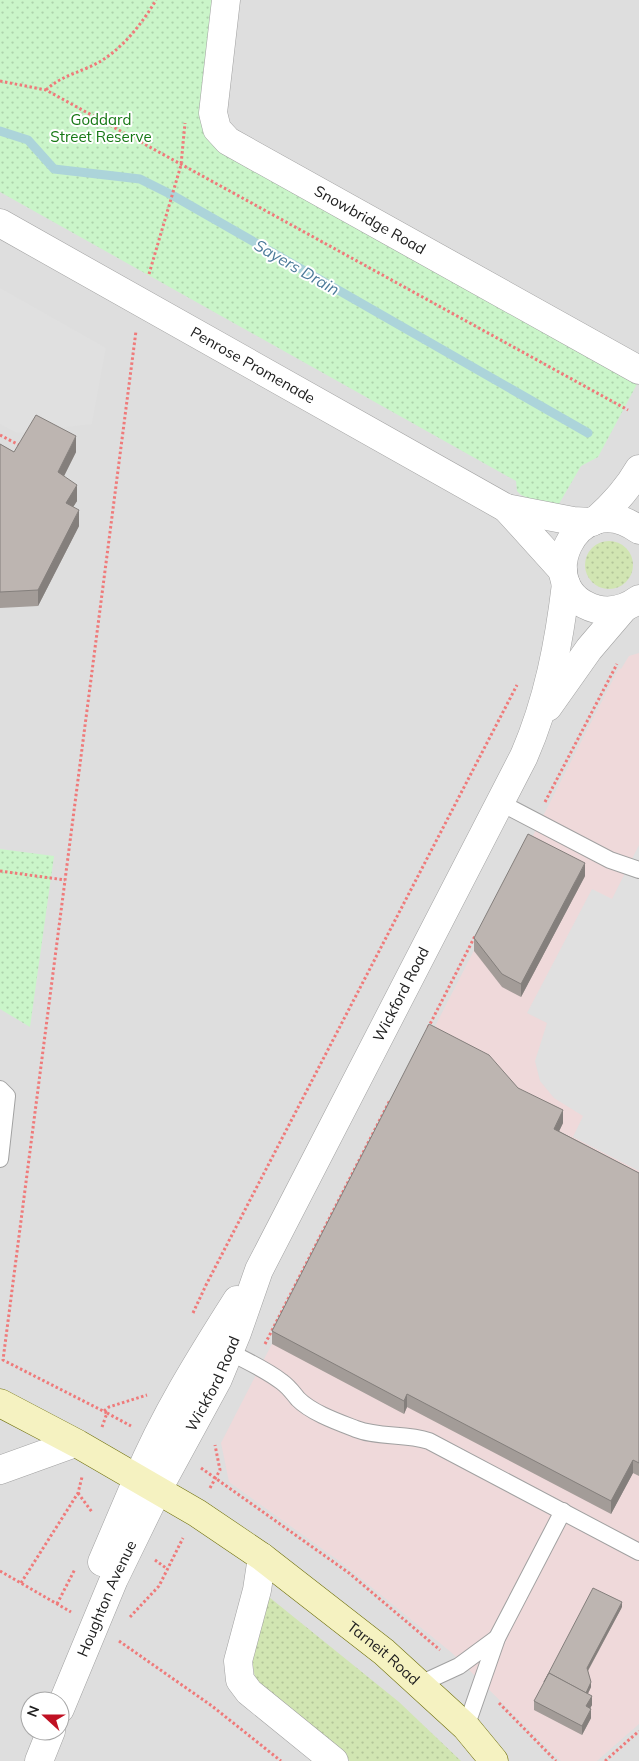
<svg xmlns="http://www.w3.org/2000/svg" width="639" height="1761" font-family="Mulish,sans-serif">
	<style>
		.residential { fill: #dedede; fill-rule: evenodd }
		.commercial { fill: #efd9da }
		.grass { fill: url(#grass-dots) }
		.park { fill: url(#park-dots) }
		.parking { fill: #e0e0e0 }
		.lines { fill: none; stroke-linecap: round; stroke-linejoin: round }
		.stream { stroke: #acd4da; stroke-width: 9 }
		.service-casing { stroke: #a1a1a1; stroke-width: 18 }
		.minor-casing { stroke: #a1a1a1; stroke-width: 29 }
		.tertiary-casing { stroke: #a1a1a1; stroke-width: 29 }
		.secondary-casing { stroke: #70710e; stroke-width: 29 }
		.path { stroke: #ef7a7a; stroke-width: 3; stroke-dasharray: 2.5 2.5; stroke-linecap: butt }
		.service { stroke: #fff; stroke-width: 16 }
		.minor { stroke: #fff; stroke-width: 28 }
		.tertiary { stroke: #fff; stroke-width: 28 }
		.secondary { stroke: #f5f2c1; stroke-width: 28 }
		.wall { fill: #a39c98 }
		.shaded-wall { fill: #847f7c }
		.building { fill: #bdb5b1; stroke: #847f7c }
		.labels { text-anchor: middle; stroke-width: 4; stroke-linejoin: round; paint-order: stroke }
		.park-label { font-size: 15px; fill: #177815; stroke: #fff }
		.street-label { font-size: 15px; fill: #202020; stroke: #fff }
		.water-label { font-size: 16px; font-style: italic; fill: #4d7b9a; stroke: #fff }
	</style>
	<defs>
		<pattern id="grass-dots" width="8" height="8" patternUnits="userSpaceOnUse" patternTransform="scale(1.25)"><rect width="8" height="8" fill="#d1e5b2"/><path d="M2 2h.1M6 6h.1" fill="none" stroke="#b3c499" stroke-width="1.8" stroke-linecap="round"/></pattern>
		<pattern id="park-dots" width="8" height="8" patternUnits="userSpaceOnUse" patternTransform="scale(1.25)"><rect width="8" height="8" fill="#caf5c9"/><path d="M2 2h.1M6 6h.1" fill="none" stroke="#add2ac" stroke-width="1.8" stroke-linecap="round"/></pattern>
	</defs>
	<rect width="100%" height="100%" fill="#f0ece8"/>
	<!-- residential -->
	<path class="residential" d="M0 0H639V1761H0ZM30 1701H60V1731H30Z"/>
	<!-- commercial -->
	<path class="commercial" d="M639 653V1724L597 1761H561L452 1653 342 1563 229 1482 221 1443 619 668 621 669 629 656Z"/>
	<!-- grass -->
	<g class="grass">
		<circle cx="609" cy="565" r="24"/>
		<path d="M269 1597 399 1702 461 1761H350L259 1684C243 1663 263 1620 269 1597Z"/>
	</g>
	<!-- park -->
	<g class="park">
		<path d="M0 0H215L201 121 203 130 213 145 637 384 598 457 581 466 556 509 521 495 517 491 516 481 0 192Z"/>
		<path d="M0 849 54 856 30 1027 0 1009Z"/>
	</g>
	<!-- parking -->
	<g class="parking">
		<path d="M0 288 106 348 92 424 17 433 0 424Z"/>
		<path d="M639 845V1171L573 1137 583 1116 554 1098 540 1081 535 1061 547 1023 527 1013 592 889 612 899Z"/>
	</g>
	<g class="lines">
		<!-- stream -->
		<path class="stream" d="M0 131 28 140 54 169 140 179 172 195 588 433"/>
		<defs>
			<g id="service">
				<path d="M501 803 610 860 639 870"/>
				<path d="M0 1089 7 1096 0 1159"/>
				<path d="M222 1348C242 1359 264 1368 282 1382 289 1387 293 1393 298 1399 312 1413 338 1422 356 1429 379 1438 405 1433 429 1441L639 1552"/>
				<path d="M420 1684 459 1666 497 1638"/>
				<path d="M466 1727 497 1638 563 1511"/>
			</g>
			<g id="minor">
				<path id="s1" d="M226 0 213 113 217 129 228 141 639 370"/>
				<path d="M0 1470 75 1443"/>
				<path d="M262 1557 257 1590 238 1661 240 1680 249 1692 334 1761"/>
				<path d="M102 1562 137 1480"/>
				<path id="s2" d="M60 1709 114 1579 157 1491"/>
				<path d="M39 1761 51 1731"/>
			</g>
			<g id="tertiary">
				<path id="s3" d="M0 223 506 508 563 571"/>
				<path d="M506 508 573 521 592 522"/>
				<path d="M596 520C613 505 627 490 639 469"/>
				<path d="M639 530C576 483 528 590 596 609 612 613 627 608 639 599"/>
				<path d="M548 707 589 649 624 608"/>
				<path d="M137 1480C164 1416 200 1358 237 1300"/>
				<path id="s4" d="M157 1491 218 1379 237 1333 259 1270 524 756C548 701 559 643 566 584"/>
			</g>
			<g id="secondary">
				<path id="s5" d="M0 1403 78 1444 197 1513 262 1557 384 1652 466 1727 494 1761"/>
			</g>
		</defs>
		<!-- service casing -->
		<use href="#service" class="service-casing"/>
		<!-- minor casing -->
		<use href="#minor" class="minor-casing"/>
		<!-- tertiary casing -->
		<use href="#tertiary" class="tertiary-casing"/>
		<!-- secondary casing -->
		<use href="#secondary" class="secondary-casing"/>
		<!-- path -->
		<g class="path">
			<path d="M0 81 46 90 628 410"/>
			<path d="M46 90C59 78 71 75 87 68 117 56 140 27 156 0"/>
			<path d="M149 274 181 165 185 123"/>
			<path d="M0 435 21 446"/>
			<path d="M545 802 617 664"/>
			<path d="M0 871 65 880"/>
			<path d="M428 1028 475 936"/>
			<path d="M193 1313 206 1285 517 685"/>
			<path d="M265 1344 390 1100"/>
			<path d="M104 1411 109 1407 147 1395"/>
			<path d="M107 1413 131 1426"/>
			<path d="M102 1427 107 1413 3 1360 136 331"/>
			<path d="M201 1468 349 1573 440 1650"/>
			<path d="M210 1488 220 1470 215 1445"/>
			<path d="M78 1493 92 1512"/>
			<path d="M155 1560 166 1568"/>
			<path d="M0 1571 71 1612"/>
			<path d="M21 1583 78 1493 82 1477"/>
			<path d="M57 1604 75 1569"/>
			<path d="M130 1617 159 1586 183 1538"/>
			<path d="M119 1641 212 1706 281 1761"/>
			<path d="M499 1703 556 1761"/>
			<path d="M605 1761 639 1731"/>
		</g>
		<!-- service -->
		<use href="#service" class="service"/>
		<!-- minor -->
		<use href="#minor" class="minor"/>
		<!-- tertiary -->
		<use href="#tertiary" class="tertiary"/>
		<!-- secondary -->
		<use href="#secondary" class="secondary"/>
	</g>
	<!-- wall -->
	<g class="wall">
		<path d="M0 444 14 452H76L64 476 77 501 73 507 79 526 38 606 0 608Z"/>
		<path d="M585 876 521 997 502 987 474 951V938Z"/>
		<path d="M518 1088 563 1123 559 1131 639 1173V1476L633 1473 611 1514 407 1407 404 1414 272 1344V1331Z"/>
		<path d="M622 1607 588 1671 591 1687 588 1694 592 1705 590 1708 591 1718 582 1735 534 1710V1701Z"/>
	</g>
	<!-- shaded-wall -->
	<g class="shaded-wall">
		<path d="M76 436V452L58 488V472Z"/>
		<path d="M77 485V501L66 518V503Z"/>
		<path d="M79 510V526L38 606V590Z"/>
		<path d="M585 863V876L521 997V984Z"/>
		<path d="M563 1110V1123L554 1142V1129Z"/>
		<path d="M407 1394V1407L404 1414V1401Z"/>
		<path d="M633 1460V1473L611 1514V1501Z"/>
		<path d="M622 1602V1607L587 1672V1668Z"/>
		<path d="M591 1682V1687L584 1701V1696Z"/>
		<path d="M592 1696V1705L586 1716V1706Z"/>
		<path d="M591 1709V1718L582 1735V1726Z"/>
	</g>
	<!-- building -->
	<g class="building">
		<path d="M36 415 76 436 58 472 77 485 66 503 79 510 38 590 0 592V444L14 452Z"/>
		<path d="M528 834 585 863 521 984 502 974 474 938Z"/>
		<path d="M429 1024 489 1055 518 1088 563 1110 554 1129 639 1173V1463L633 1460 611 1501 407 1394 404 1401 272 1331Z"/>
		<path d="M593 1588 622 1602 587 1668 591 1682 586 1693 549 1673 544 1682Z"/>
		<path d="M549 1673 592 1696 586 1706 591 1709 582 1726 534 1701Z"/>
	</g>
	<g class="labels">
		<!-- park labels -->
		<g class="park-label">
			<text x="101" y="125">Goddard<tspan x="101" dy="17">Street Reserve</tspan></text>
		</g>
		<!-- street labels -->
		<g class="street-label">
			<text dy="5" stroke="none"><textPath href="#s1" startOffset="309">Snowbridge Road</textPath></text>
			<text dy="5" stroke="none"><textPath href="#s3" startOffset="290">Penrose Promenade</textPath></text>
			<text dy="5" stroke="none"><textPath href="#s4" startOffset="554">Wickford Road</textPath></text>
			<text dy="5" stroke="none"><textPath href="#s4" startOffset="121">Wickford Road</textPath></text>
			<text dy="5" stroke="none"><textPath href="#s2" startOffset="120">Houghton Avenue</textPath></text>
			<text dy="5" stroke="none"><textPath href="#s5" startOffset="459">Tarneit Road</textPath></text>
		</g>
		<!-- water labels -->
		<g class="water-label">
			<text transform="translate(297 267) rotate(30)" y="6">Sayers Drain</text>
		</g>
	</g>
	<!-- north arrow -->
	<g transform="translate(45 1716) rotate(291)"><circle r="24" fill="#ffffff" stroke="#a6a6a6"/>
	<path d="M0-4L9 19L0 12L-9 19Z" fill="#c01123"/>
	<text y="-8" font-size="14" font-weight="bold" text-anchor="middle" fill="#202020">N</text>
	</g>
</svg>
